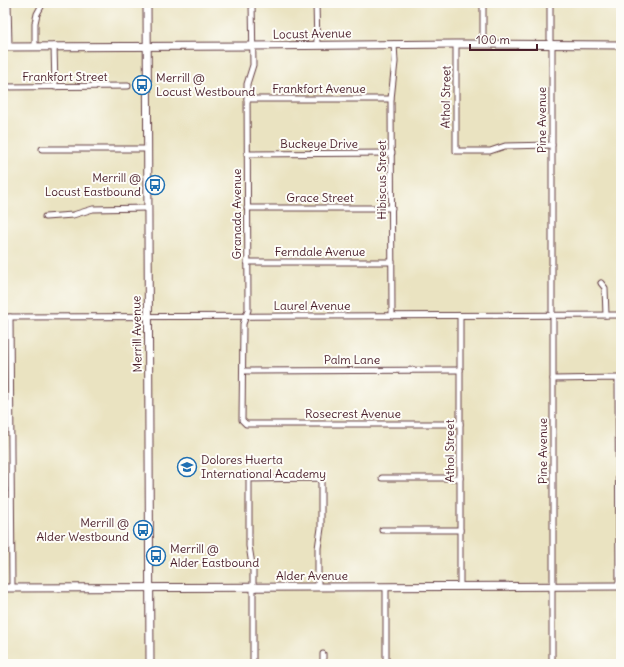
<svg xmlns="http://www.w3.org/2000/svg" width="624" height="667" font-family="Delius,sans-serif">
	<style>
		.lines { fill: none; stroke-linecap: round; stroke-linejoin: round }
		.street-casing { stroke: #623c42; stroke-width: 7 }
		.secondary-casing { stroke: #623c42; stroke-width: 9 }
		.street { stroke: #fff; stroke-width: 5 }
		.secondary { stroke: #fff; stroke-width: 7 }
		.labels { text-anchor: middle; stroke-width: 4; stroke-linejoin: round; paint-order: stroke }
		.street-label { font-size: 12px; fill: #4a1f2b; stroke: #fdfcf7 }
		.poi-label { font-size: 12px; fill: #4a1f2b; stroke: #fdfcf7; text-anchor: start }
	</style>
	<rect width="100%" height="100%" fill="#fdfcf7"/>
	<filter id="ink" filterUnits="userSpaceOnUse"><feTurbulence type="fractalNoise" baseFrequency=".025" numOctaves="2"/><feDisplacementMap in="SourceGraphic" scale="8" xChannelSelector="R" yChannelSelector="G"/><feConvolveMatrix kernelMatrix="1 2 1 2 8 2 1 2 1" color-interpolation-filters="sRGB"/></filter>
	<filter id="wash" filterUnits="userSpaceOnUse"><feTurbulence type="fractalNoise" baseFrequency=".012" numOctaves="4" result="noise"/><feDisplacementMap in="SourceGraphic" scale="16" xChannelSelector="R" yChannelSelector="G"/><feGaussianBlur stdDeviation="0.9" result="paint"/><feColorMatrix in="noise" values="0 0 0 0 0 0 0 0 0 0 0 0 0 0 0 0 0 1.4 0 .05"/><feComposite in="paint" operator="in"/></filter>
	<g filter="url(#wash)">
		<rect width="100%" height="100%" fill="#eae3c1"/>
	</g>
	<g filter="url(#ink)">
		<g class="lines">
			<defs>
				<g id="street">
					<path d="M8 3 9 46"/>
					<path d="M252 3 253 65 247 84 248 310 243 324 242 420 246 424H460"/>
					<path d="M316 3 317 45"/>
					<path d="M456 44V151H490L505 146 552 145"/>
					<path d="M483 44V3"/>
					<path d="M550 45V3"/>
					<path d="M35 46V23L37 14 43 3"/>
					<path d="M54 46 55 87"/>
					<path d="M3 87 128 86"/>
					<path d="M247 99H391"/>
					<path d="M42 149H147"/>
					<path d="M247 154 392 153"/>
					<path d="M247 208H392"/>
					<path d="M45 217 73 215 93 209 148 208"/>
					<path d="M247 262H392"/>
					<path d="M601 283 605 288 606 315"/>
					<path d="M552 315V45"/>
					<path d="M392 316 391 99 395 62 394 44"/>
					<path d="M3 317 621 315"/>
					<path d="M10 317 12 588"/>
					<path d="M243 371 460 370"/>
					<path d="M553 379 618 378 619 586"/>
					<path d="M382 478H460"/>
					<path d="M382 530H460"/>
					<path d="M460 586V316"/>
					<path d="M552 586V664"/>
					<path d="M553 586V315"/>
					<path d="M386 587V664"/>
					<path d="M323 654V664"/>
					<path d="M253 664V571L249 546V479L318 478 321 482V528L318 548V587"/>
				</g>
				<g id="secondary">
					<path d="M147 3 150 664"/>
					<path d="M3 47 253 46 456 44 621 45"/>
					<path d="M3 588 621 586"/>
				</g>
			</defs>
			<!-- street casing -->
			<use href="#street" class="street-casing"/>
			<!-- secondary casing -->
			<use href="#secondary" class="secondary-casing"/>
			<!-- street -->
			<use href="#street" class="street"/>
			<!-- secondary -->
			<use href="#secondary" class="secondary"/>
		</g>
	</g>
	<!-- icons -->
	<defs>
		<symbol id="bus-ring" viewBox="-11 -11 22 22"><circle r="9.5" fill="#fdfcf7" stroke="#1f6fb2" stroke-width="1.5"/><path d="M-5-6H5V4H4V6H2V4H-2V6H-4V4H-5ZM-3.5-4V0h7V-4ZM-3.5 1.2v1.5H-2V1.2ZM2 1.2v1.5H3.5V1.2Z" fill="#1f6fb2"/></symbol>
		<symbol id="school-ring" viewBox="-11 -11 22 22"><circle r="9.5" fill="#fdfcf7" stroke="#1f6fb2" stroke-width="1.5"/><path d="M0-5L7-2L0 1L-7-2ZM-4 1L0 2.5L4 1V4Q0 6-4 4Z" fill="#1f6fb2"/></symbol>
	</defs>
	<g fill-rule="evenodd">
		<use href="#bus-ring" x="131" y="74" width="22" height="22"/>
		<use href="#bus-ring" x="144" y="174" width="22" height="22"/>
		<use href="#school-ring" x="176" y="456" width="22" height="22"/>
		<use href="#bus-ring" x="132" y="519" width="22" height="22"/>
		<use href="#bus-ring" x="145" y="545" width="22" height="22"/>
	</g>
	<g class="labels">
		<!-- street labels -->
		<g class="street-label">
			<text transform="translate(312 34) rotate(-1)" y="4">Locust Avenue</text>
			<text x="65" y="81">Frankfort Street</text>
			<text x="319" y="93">Frankfort Avenue</text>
			<text transform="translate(446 97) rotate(-89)" y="4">Athol Street</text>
			<text transform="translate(542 120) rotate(-90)" y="4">Pine Avenue</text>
			<text x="319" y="148">Buckeye Drive</text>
			<text transform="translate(382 180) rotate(-90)" y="4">Hibiscus Street</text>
			<text x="320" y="202">Grace Street</text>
			<text transform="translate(237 214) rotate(-90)" y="4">Granada Avenue</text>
			<text x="320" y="256">Ferndale Avenue</text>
			<text x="312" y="310">Laurel Avenue</text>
			<text transform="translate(137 334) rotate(-91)" y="4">Merrill Avenue</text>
			<text x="352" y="364">Palm Lane</text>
			<text x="353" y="418">Rosecrest Avenue</text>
			<text transform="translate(450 451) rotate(-90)" y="4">Athol Street</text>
			<text transform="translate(543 451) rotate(-90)" y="4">Pine Avenue</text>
			<text x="312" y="580">Alder Avenue</text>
		</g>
		<!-- poi labels -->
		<g class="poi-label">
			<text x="156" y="82">Merrill @<tspan x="156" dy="14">Locust Westbound</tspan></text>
			<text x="141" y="182" text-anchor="end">Merrill @<tspan x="141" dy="14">Locust Eastbound</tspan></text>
			<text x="201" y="464">Dolores Huerta<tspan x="201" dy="14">International Academy</tspan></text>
			<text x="129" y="527" text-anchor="end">Merrill @<tspan x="129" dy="14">Alder Westbound</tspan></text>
			<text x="170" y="553">Merrill @<tspan x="170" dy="14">Alder Eastbound</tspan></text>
		</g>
	</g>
	<!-- margin -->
	<rect width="624" height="667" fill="none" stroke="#fdfcf7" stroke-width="16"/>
	<!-- scale -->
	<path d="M470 44v6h67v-6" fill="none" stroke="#4a1f2b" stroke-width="2"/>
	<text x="476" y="44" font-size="12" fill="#4a1f2b" stroke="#fdfcf7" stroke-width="3" paint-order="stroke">100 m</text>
</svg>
